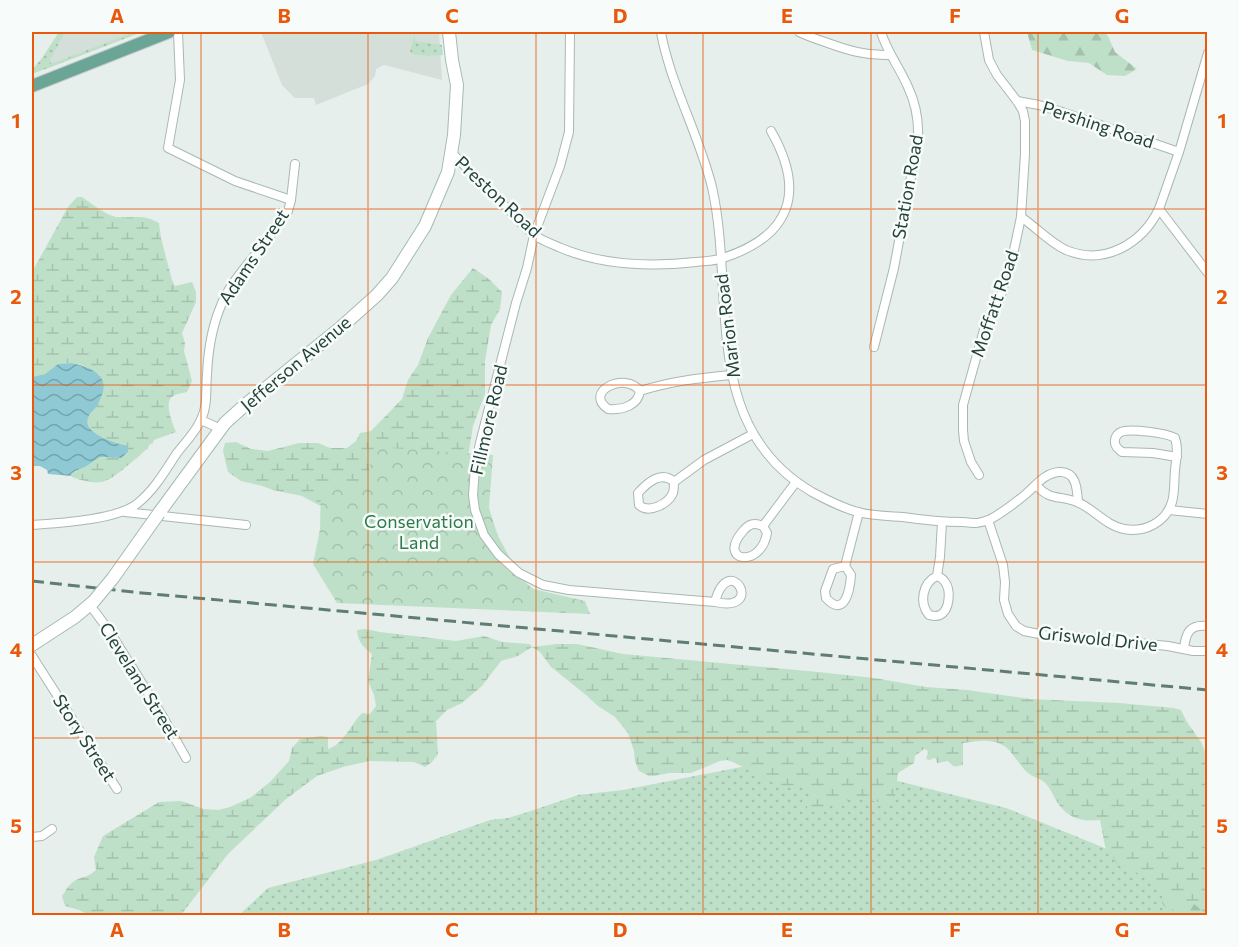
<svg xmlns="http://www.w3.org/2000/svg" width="1239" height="947" font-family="Commissioner,sans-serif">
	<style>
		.built { fill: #d4dfda }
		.grass { fill: url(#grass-dots) }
		.forest { fill: url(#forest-firs) }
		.wetland { fill: url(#wetland-marsh) }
		.park { fill: url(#park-crowns) }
		.water { fill: url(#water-waves) }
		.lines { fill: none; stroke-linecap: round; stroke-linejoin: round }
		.minor-casing { stroke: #a8b8b2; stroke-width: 10 }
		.secondary-casing { stroke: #a4bbb3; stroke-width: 14 }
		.primary-casing { stroke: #c2cac8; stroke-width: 14 }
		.minor { stroke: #fff; stroke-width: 8 }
		.secondary { stroke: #fff; stroke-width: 12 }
		.primary { stroke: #6aa596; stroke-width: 12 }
		.rail { stroke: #5f7d75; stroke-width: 3; stroke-dasharray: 12 6; stroke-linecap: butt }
		.secondary-bridge-casing { stroke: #a4bbb3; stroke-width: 14; stroke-linecap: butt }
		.secondary-bridge { stroke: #fff; stroke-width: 12 }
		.grid { fill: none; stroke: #e8590c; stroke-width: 1.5; stroke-opacity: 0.55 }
		.labels { text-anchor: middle; stroke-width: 5; stroke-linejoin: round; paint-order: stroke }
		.street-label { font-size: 18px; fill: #24423a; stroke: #f7fbf9 }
		.park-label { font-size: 18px; fill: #2d7a4b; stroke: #f7fbf9 }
		.neatline { fill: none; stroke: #e8590c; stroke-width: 2 }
		.grid-label { font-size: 20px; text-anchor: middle; font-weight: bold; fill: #e8590c }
	</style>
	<defs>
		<pattern id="grass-dots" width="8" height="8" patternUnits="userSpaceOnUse" patternTransform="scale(1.5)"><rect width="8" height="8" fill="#bfe0c8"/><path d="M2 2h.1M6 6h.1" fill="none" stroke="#a4c1ad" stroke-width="1.8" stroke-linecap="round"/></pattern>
		<pattern id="forest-firs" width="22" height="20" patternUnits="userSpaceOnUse" patternTransform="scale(1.5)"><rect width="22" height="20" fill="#bfe0c8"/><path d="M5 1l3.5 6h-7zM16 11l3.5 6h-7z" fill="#a4c1ad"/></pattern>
		<pattern id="wetland-marsh" width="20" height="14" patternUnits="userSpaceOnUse" patternTransform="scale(1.5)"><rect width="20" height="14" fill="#bfe0c8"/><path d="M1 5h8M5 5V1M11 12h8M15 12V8" fill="none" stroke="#a4c1ad"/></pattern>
		<pattern id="park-crowns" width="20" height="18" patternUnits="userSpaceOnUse" patternTransform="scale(1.5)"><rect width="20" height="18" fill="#bfe0c8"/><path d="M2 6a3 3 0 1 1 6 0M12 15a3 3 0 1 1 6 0" fill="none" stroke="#a4c1ad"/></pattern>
		<pattern id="water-waves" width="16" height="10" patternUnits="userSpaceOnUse" patternTransform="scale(1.5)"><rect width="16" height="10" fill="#8ec9d4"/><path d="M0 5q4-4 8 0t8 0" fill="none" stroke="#74a5ad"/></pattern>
	</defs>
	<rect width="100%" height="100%" fill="#e6efeb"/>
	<!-- built -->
	<g class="built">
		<path d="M64 32H142L44 70Z"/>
		<path d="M261 32H439L442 80 384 65 376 69 375 76 368 84 316 105 314 98H295L282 85Z"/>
	</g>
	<!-- grass -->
	<g class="grass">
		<path d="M59 32H65L50 60 51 64 134 32H142L32 74V70L42 58Z"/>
		<path d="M415 33V41L442 45 443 55 427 56 412 54 410 51Z"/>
		<path d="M797 756 1006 808 1208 890 1207 916H238L268 888 376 860 490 820 508 818 528 812 578 795 623 790Z"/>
	</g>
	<!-- forest -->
	<g class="forest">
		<path d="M1027 32H1104L1108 36 1115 52 1137 69 1125 76 1107 75 1089 63 1068 61 1032 50Z"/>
		<path d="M1105 846 1192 890 1207 915H1191L1165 907 1162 903V895L1157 881 1118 865Z"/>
	</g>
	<!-- wetland -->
	<g class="wetland">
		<path d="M77 197H82C91 203 106 215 116 217 133 219 142 213 159 223L161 238 172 280 175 286 192 282 196 292V302L182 333 185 343 184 351 192 381 187 392C183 393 176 394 173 396 163 402 173 424 176 432L154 440 153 443 149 445 148 449C143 451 141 455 137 458 111 478 107 490 72 477L71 474 75 471 85 467 100 457 108 458 126 445C115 443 87 435 87 421 88 414 95 410 97 404 99 395 99 384 100 375L82 365 72 363 58 364 45 374 32 377V272L68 207Z"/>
		<path d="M473 268 489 279 502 292 500 309 491 325 485 361V394L473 426 465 475 337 515 302 496 273 490 262 486 241 481 228 472 223 451 225 443 236 442 251 449 268 451 299 443H318L330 448H347L356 441 360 433 371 431 402 399 408 380 418 365 428 338 451 295Z"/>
		<path d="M366 629 380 632 456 641 484 636 502 642 530 644 532 647 557 644H577L623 654 818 672 874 678 926 687 967 690 1030 699 1119 703 1174 708 1181 710 1187 722 1201 742 1207 756V915L1193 903H1177L1158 884 1138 869 1121 857 1108 852 1105 846 1100 820C1082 821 1071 820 1059 805 1054 798 1052 791 1047 785 1042 778 1034 778 1028 773 1022 768 1018 761 1013 755 1001 737 982 740 963 743V765C955 767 954 768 948 761L937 763 936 759 934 758 930 760 926 759 928 753 927 750 924 749 915 756 914 763 898 773 895 797 890 803H886L855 798 812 812 808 810 807 807 810 788C801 784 791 788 782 787L733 762 727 760 720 761 691 773H669L654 776H649L639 771 635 761 634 751 628 733 615 717 598 706 586 695 551 667 540 652 532 647 518 656 501 661 482 686 462 703 447 710 436 721 438 754 432 762 425 767 414 762 369 761 343 767 317 776 286 799 228 854 181 915H88L79 910 65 906 62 896C66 890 70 883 76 880 84 876 89 877 96 870L94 857 103 836 159 802 181 801 204 809 218 810 230 807 250 798 270 782 289 761 292 748 300 739 321 736 328 737V749C343 745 351 724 362 713L370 714 376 706 374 695 368 681 372 654C363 647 358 642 357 630Z"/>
	</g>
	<!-- park -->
	<path class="park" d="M376 447 493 455 489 508 498 536 510 558 517 574 533 589 585 601 590 614 337 603 313 564 320 529 321 484 366 480Z"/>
	<!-- water -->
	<path class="water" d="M72 363C98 369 114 379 96 407 94 410 89 414 88 418 82 433 116 444 126 445L128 448V452L121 458 100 457 85 467 75 471 71 474 72 476 48 474 47 470 40 466H32V377L45 374 58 364Z"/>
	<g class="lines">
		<defs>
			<g id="minor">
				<path d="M178 32 180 80 168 148 235 181 291 200"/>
				<path d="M570 32 569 132 560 166 534 235 527 268 516 303 480 443 475 468 473 495 475 510 484 535 498 554 519 573 543 585 569 590 715 602C729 549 767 614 715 602"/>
				<path d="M661 32C663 45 667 58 671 71 684 110 702 147 712 187 736 293 699 426 812 492 827 500 842 508 858 512 872 516 889 516 903 517 923 520 942 522 962 522 966 522 971 523 976 523 979 523 985 521 989 520 1002 513 1015 503 1026 494 1036 485 1045 473 1059 472 1077 471 1077 490 1078 502"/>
				<path d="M799 32C807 36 816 39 825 42 847 50 866 56 890 55"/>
				<path d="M1208 53 1179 152 1159 209 1208 273"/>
				<path d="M1017 101 1039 105 1059 111 1179 152"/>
				<path d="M452 153C471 172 490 192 510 211 517 219 524 227 533 234 540 240 552 244 561 248 604 266 651 267 696 262 705 261 715 261 723 258 791 236 806 192 771 131"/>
				<path d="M1021 217C1036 227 1049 242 1066 250 1104 266 1142 244 1159 209"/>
				<path d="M874 347 894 268 918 139C919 120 916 104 908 87 900 68 887 52 881 32"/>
				<path d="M640 391C638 406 622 410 608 409 583 392 625 371 640 391 672 381 699 378 732 375"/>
				<path d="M201 420 221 429"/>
				<path d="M979 475 971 462 964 441 963 430V405L985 326 1000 299 1014 250 1021 217 1025 154V121L1023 111 1017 101 997 75 989 60 984 32"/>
				<path d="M674 482C661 470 647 483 638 493L639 505C649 514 668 504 673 493 674 489 674 487 674 482L704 460 753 434"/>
				<path d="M1036 485C1050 501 1059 495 1077 502 1093 508 1106 526 1124 529 1145 533 1166 522 1172 502 1175 492 1174 480 1175 470 1176 459 1179 449 1175 438 1167 433 1129 428 1121 432 1118 433 1115 437 1115 440 1114 446 1118 449 1122 452L1153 453 1177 457"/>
				<path d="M1169 510 1208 514"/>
				<path d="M125 512 246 525"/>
				<path d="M988 520 1003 565 1005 582 1004 600 1008 614 1016 626 1024 631 1049 636H1068L1168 646 1193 651H1208"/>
				<path d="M32 525C58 523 118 520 138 503 155 489 165 471 177 453 188 439 202 425 205 407 207 397 206 385 207 375 208 352 211 330 220 308 228 286 244 269 258 251 268 238 278 225 288 211L291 200 295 164"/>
				<path d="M763 526 767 533C761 569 716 562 743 531 749 524 754 522 763 526L796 482"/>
				<path d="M845 566 851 575C850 589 845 619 826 598L825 591 833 569 845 566 859 512"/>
				<path d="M937 576C940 577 943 579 945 582 951 590 950 610 940 615 936 617 933 616 929 615 919 603 922 583 937 576L940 557 942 522"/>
				<path d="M90 605 110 632 163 717 186 758"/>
				<path d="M1184 648C1186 632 1190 624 1208 626"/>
				<path d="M32 656 117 789"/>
				<path d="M32 837 42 836 52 829"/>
			</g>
			<g id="secondary">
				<path d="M159 513 225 423 245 405 339 329 377 295 392 278 425 226 448 172 454 135 457 85 452 60 449 32"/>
				<path d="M32 645 75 617 94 601"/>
			</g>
			<path id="primary" d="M32 86 169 32"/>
		</defs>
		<!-- minor casing -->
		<use href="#minor" class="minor-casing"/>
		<!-- secondary casing -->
		<use href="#secondary" class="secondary-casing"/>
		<!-- primary casing -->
		<use href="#primary" class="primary-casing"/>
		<!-- minor -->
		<use href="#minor" class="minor"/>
		<!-- secondary -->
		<use href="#secondary" class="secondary"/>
		<!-- primary -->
		<use href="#primary" class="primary"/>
		<!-- rail -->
		<path class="rail" d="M32 581 142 593 1208 690"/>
		<defs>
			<path id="secondary-bridge" d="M94 601 113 578 159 513"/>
		</defs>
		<!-- secondary-bridge casing -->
		<use href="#secondary-bridge" class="secondary-bridge-casing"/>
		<!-- secondary-bridge -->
		<use href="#secondary-bridge" class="secondary-bridge"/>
	</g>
	<!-- grid -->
	<path class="grid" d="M201 32V916M368 32V916M536 32V916M703 32V916M871 32V916M1038 32V916M32 209H1208M32 385H1208M32 562H1208M32 738H1208"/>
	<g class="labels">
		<!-- street labels -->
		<g class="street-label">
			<text transform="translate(1098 125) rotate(18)" y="6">Pershing Road</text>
			<text transform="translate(908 187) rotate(-80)" y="6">Station Road</text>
			<text transform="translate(498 197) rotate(43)" y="6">Preston Road</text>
			<text transform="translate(254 257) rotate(-56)" y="6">Adams Street</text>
			<text transform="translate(995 304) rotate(-71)" y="6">Moffatt Road</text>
			<text transform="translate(728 326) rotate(-97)" y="6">Marion Road</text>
			<text transform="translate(296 364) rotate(-40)" y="6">Jefferson Avenue</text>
			<text transform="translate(489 420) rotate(-77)" y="6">Fillmore Road</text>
			<text transform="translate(1098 639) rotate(6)" y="6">Griswold Drive</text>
			<text transform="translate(139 681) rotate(58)" y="6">Cleveland Street</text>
			<text transform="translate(84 738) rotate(57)" y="6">Story Street</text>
		</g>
		<!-- park labels -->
		<g class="park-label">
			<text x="419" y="528">Conservation<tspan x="419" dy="21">Land</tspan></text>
		</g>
	</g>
	<!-- border -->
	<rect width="1239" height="947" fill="none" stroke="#f7fbf9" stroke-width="66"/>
	<rect x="33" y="33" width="1173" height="881" class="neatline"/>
	<g class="grid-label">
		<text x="117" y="23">A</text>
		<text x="284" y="23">B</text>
		<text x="452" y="23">C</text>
		<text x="620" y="23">D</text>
		<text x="787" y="23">E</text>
		<text x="955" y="23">F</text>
		<text x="1122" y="23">G</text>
		<text x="16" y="128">1</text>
		<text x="1222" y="128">1</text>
		<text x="16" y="304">2</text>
		<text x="1222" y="304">2</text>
		<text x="16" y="480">3</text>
		<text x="1222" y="480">3</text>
		<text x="16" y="657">4</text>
		<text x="1222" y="657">4</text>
		<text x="16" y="833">5</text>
		<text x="1222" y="833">5</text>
		<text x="117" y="937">A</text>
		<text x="284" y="937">B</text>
		<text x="452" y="937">C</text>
		<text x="620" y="937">D</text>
		<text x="787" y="937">E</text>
		<text x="955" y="937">F</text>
		<text x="1122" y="937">G</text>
	</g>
</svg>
